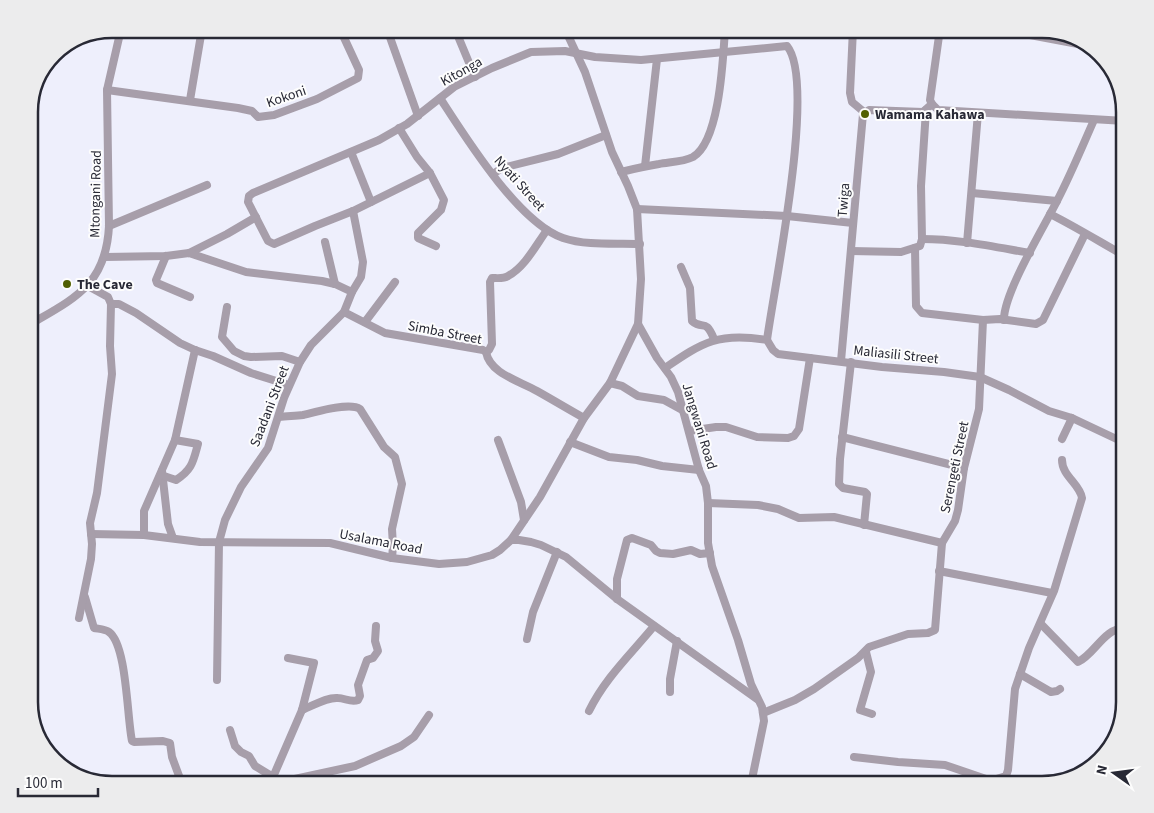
<svg xmlns="http://www.w3.org/2000/svg" width="1154" height="813" font-family="'Source Sans 3',sans-serif">
	<style>
		.lines { fill: none; stroke-linecap: round; stroke-linejoin: round }
		.minor { stroke: #a79eaa; stroke-width: 8 }
		.poi-dot { fill: #516002; stroke: #fdfdfd; stroke-width: 2 }
		.labels { text-anchor: middle; stroke-width: 4; stroke-linejoin: round; paint-order: stroke }
		.street-label { font-size: 14px; fill: #282935; stroke: #fdfdfd }
		.poi-label { font-size: 14px; font-weight: bold; fill: #282935; stroke: #fdfdfd; text-anchor: start }
		.rim { fill: none; stroke: #282935; stroke-width: 2.5 }
	</style>
	<rect width="100%" height="100%" fill="#eeeffc"/>
	<g class="lines">
		<!-- minor -->
		<g class="minor">
			<path d="M387 29 418 116"/>
			<path d="M455 29 475 77"/>
			<path d="M565 29 585 72 612 152 628 186 637 209 641 279 638 324 657 358 671 377 678 392 699 470 706 486 708 503V543L712 566 738 640 751 684 762 707 764 721 751 784"/>
			<path d="M853 29 850 93 852 102 864 112"/>
			<path d="M937 29 939 36 930 100 932 104 938 110 1125 121"/>
			<path d="M998 29 1094 47"/>
			<path d="M107 90 238 108 252 111 258 117 274 115 317 99 358 78 359 70 340 29"/>
			<path d="M440 98C466 138 518 222 563 238 587 246 615 243 640 244"/>
			<path d="M190 100 202 29"/>
			<path d="M399 128 417 157 430 173 444 200 441 210 418 233V238L436 246"/>
			<path d="M351 152 371 202"/>
			<path d="M645 166 657 59"/>
			<path d="M621 172C633 169 646 166 659 164 670 162 683 162 693 157 720 141 723 58 725 29"/>
			<path d="M430 173 353 211 315 226 274 244 268 241 248 202 249 196 253 193 379 140 407 124 454 87 492 68 531 52 565 51 595 57 641 60 787 46C817 82 774 287 767 340"/>
			<path d="M493 174 502 168 558 154 606 135"/>
			<path d="M972 193 1057 201"/>
			<path d="M637 209 787 216 853 223"/>
			<path d="M1050 214C1076 227 1100 242 1125 256"/>
			<path d="M109 226 207 185"/>
			<path d="M922 239C958 239 995 247 1030 253"/>
			<path d="M325 242 335 284"/>
			<path d="M967 243 978 113"/>
			<path d="M915 248 916 306 922 313 983 320 1000 319 1036 324 1043 320 1085 234"/>
			<path d="M851 251 901 252 920 246 922 239 921 186 926 110"/>
			<path d="M189 253 227 234 256 217"/>
			<path d="M166 256 156 280 157 283 190 297"/>
			<path d="M105 257 166 256 189 253 246 272 322 281 335 284 352 292"/>
			<path d="M681 267 690 288 692 321C703 331 705 317 714 339"/>
			<path d="M88 286 108 297 111 304"/>
			<path d="M227 307 222 337 234 351 244 356 251 357 282 356 300 362"/>
			<path d="M344 312 385 333 483 350 486 352C490 374 520 381 537 391 553 400 568 409 584 418"/>
			<path d="M1004 320C1003 294 1044 227 1057 201 1071 174 1082 147 1094 120"/>
			<path d="M365 322 395 282"/>
			<path d="M29 325C75 298 106 285 109 226L107 90 121 29"/>
			<path d="M486 352 489 350 492 344 490 282 492 278C497 278 504 279 508 276 525 267 536 245 547 230"/>
			<path d="M841 361 863 114 869 110 923 112 932 104"/>
			<path d="M851 362 840 459 839 484 843 488 865 492 867 494 864 525"/>
			<path d="M665 368C703 342 719 332 767 340L773 350 778 354 882 367 944 372 980 377 1009 390 1049 411 1072 418 1125 443"/>
			<path d="M610 383 622 386 638 396 664 400 684 411"/>
			<path d="M279 417C287 416 295 416 303 415 315 412 350 402 360 409L384 447 395 457 402 484 392 529 393 546 392 558"/>
			<path d="M689 431 716 427H726L757 437 788 438 794 436 799 429 810 358"/>
			<path d="M842 437 964 468"/>
			<path d="M1062 439 1072 418"/>
			<path d="M498 440 521 502 524 520"/>
			<path d="M570 442 609 457 637 460 662 466 699 470"/>
			<path d="M162 471 168 524 173 538"/>
			<path d="M161 475 176 480C192 470 193 462 198 444L175 440"/>
			<path d="M29 498 34 502"/>
			<path d="M708 503 758 505 778 509 799 518 834 517 942 543"/>
			<path d="M91 534 144 535 200 542 330 543 392 558 439 564 467 562 492 555 500 550 511 540H519L531 542 541 545 566 557 617 599 757 699"/>
			<path d="M144 535V511L175 440 195 350"/>
			<path d="M511 540 540 497 584 418 610 383 638 324"/>
			<path d="M939 571 1052 593"/>
			<path d="M85 597 94 628C99 629 105 629 109 632 127 645 127 718 132 741L134 742 163 741 170 743 172 757 182 784"/>
			<path d="M617 599V579L627 540 632 538 651 545 656 551 660 553 673 554 691 550 700 554 710 553"/>
			<path d="M79 618 91 559 92 544 90 523 97 493 112 374 110 346 111 304H119L136 313 180 343 195 350 213 356 251 373 289 385"/>
			<path d="M1041 624 1078 662C1095 654 1104 628 1125 628"/>
			<path d="M527 639 533 612 557 552"/>
			<path d="M866 652 871 672 860 710 872 714"/>
			<path d="M1020 674 1051 692 1057 691 1060 689"/>
			<path d="M217 680 219 542 225 520 241 487 268 448 284 398 300 362 311 345 344 312 352 292 361 277 363 262 353 211"/>
			<path d="M670 692V679L677 641"/>
			<path d="M302 710C313 706 326 697 338 698 345 698 351 703 358 700L360 696 358 685 367 660 373 658 378 651 375 641 376 626"/>
			<path d="M589 711C605 678 631 654 654 626"/>
			<path d="M763 713 795 700 814 689 858 658 869 647 908 634 928 633 935 630 942 543 955 521 958 510 964 468 979 409 983 320"/>
			<path d="M230 730 235 746 241 752 249 756 255 766 278 780H290L355 766 401 746 414 737 429 715"/>
			<path d="M854 757 898 762 945 765 992 781"/>
			<path d="M270 784 302 710 314 663 288 658"/>
			<path d="M991 784 993 780 1006 776 1008 770 1015 689 1029 648 1054 591 1082 498C1080 484 1062 476 1062 460"/>
			<path d="M1017 784 1018 782"/>
		</g>
	</g>
	<!-- markers -->
	<g class="poi-dot">
		<circle cx="865" cy="114" r="5"/>
		<circle cx="67" cy="284" r="5"/>
	</g>
	<g class="labels">
		<!-- street labels -->
		<g class="street-label">
			<text transform="translate(461 71) rotate(-29)" y="5">Kitonga</text>
			<text transform="translate(286 96) rotate(-19)" y="5">Kokoni</text>
			<text transform="translate(520 183) rotate(48)" y="5">Nyati Street</text>
			<text transform="translate(95 194) rotate(-89)" y="5">Mtongani Road</text>
			<text transform="translate(843 200) rotate(-86)" y="5">Twiga</text>
			<text transform="translate(445 332) rotate(11)" y="5">Simba Street</text>
			<text transform="translate(896 354) rotate(6)" y="5">Maliasili Street</text>
			<text transform="translate(269 406) rotate(-69)" y="5">Saadani Street</text>
			<text transform="translate(700 426) rotate(73)" y="5">Jangwani Road</text>
			<text transform="translate(954 467) rotate(-78)" y="5">Serengeti Street</text>
			<text transform="translate(381 541) rotate(11)" y="5">Usalama Road</text>
		</g>
		<!-- poi labels -->
		<g class="poi-label">
			<text x="875" y="119">Wamama Kahawa</text>
			<text x="77" y="289">The Cave</text>
		</g>
	</g>
	<!-- crop -->
	<path d="M0 0H1154V813H0ZM112 38H1042A74 74 0 0 1 1116 112V702A74 74 0 0 1 1042 776H112A74 74 0 0 1 38 702V112A74 74 0 0 1 112 38Z" fill="#ececed" fill-rule="evenodd"/>
	<path class="rim" d="M112 38H1042A74 74 0 0 1 1116 112V702A74 74 0 0 1 1042 776H112A74 74 0 0 1 38 702V112A74 74 0 0 1 112 38Z"/>
	<!-- north arrow -->
	<g transform="translate(1114 773) rotate(284)" stroke="#fdfdfd" stroke-width="4" paint-order="stroke">
	<path d="M0-4L9 19L0 12L-9 19Z" fill="#282935"/>
	<text y="-8" font-size="14" font-weight="bold" text-anchor="middle" fill="#282935">N</text>
	</g>
	<!-- scale -->
	<path d="M18 788v8h80v-8" fill="none" stroke="#282935" stroke-width="2.5"/>
	<text x="25" y="788" font-size="15" fill="#282935" stroke="#fdfdfd" stroke-width="4" paint-order="stroke">100 m</text>
</svg>
